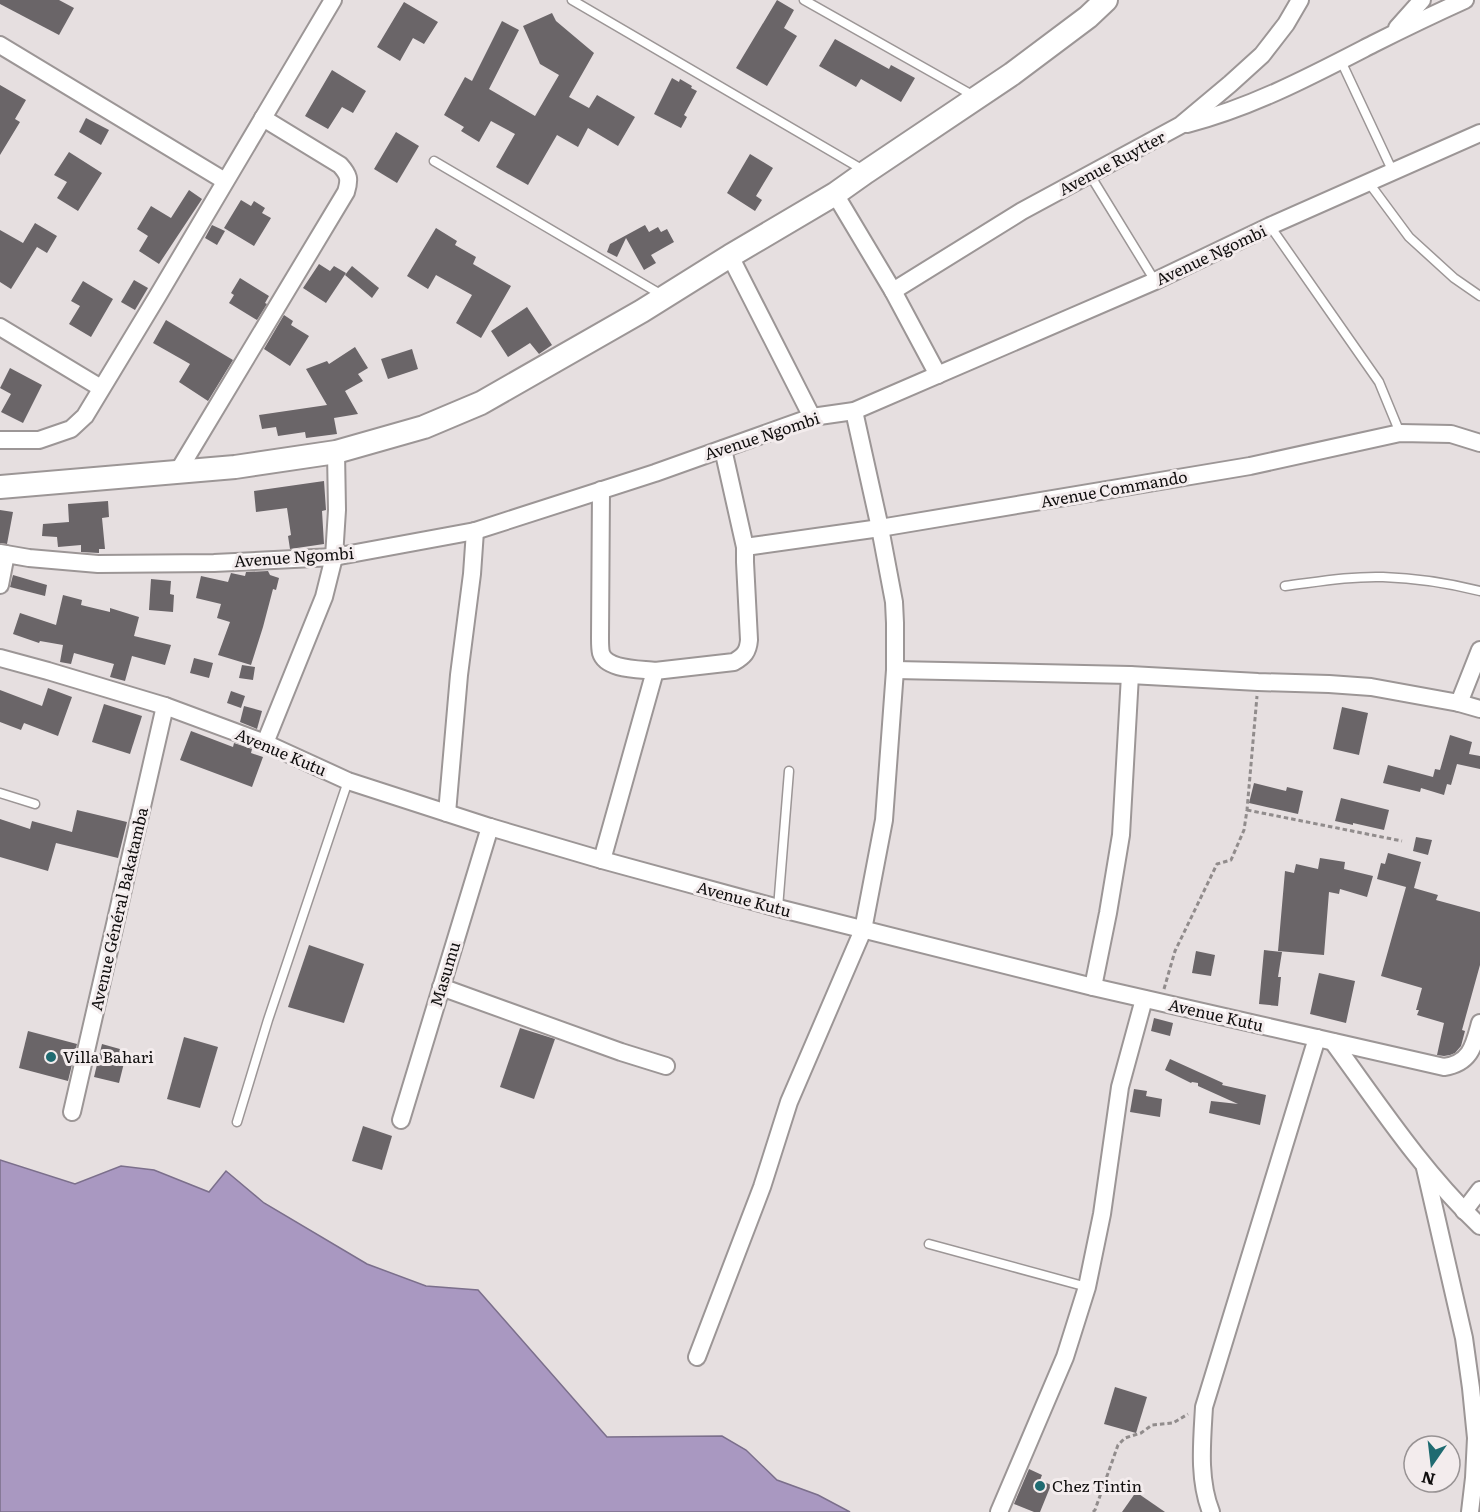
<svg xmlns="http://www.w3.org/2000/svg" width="1480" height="1512" font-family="Literata,serif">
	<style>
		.water { fill: #a998c1; stroke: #7b6f8b; stroke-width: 1.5 }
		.building { fill: #6a6568 }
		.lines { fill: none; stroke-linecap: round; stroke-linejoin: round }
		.lane-casing { stroke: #9c9696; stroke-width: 11 }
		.street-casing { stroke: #9c9696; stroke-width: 20 }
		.secondary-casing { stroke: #9c9696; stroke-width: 26 }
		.path { stroke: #918c8c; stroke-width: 3; stroke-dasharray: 4.5 3; stroke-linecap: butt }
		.lane { stroke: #fff; stroke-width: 8 }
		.street { stroke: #fff; stroke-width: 16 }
		.secondary { stroke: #fff; stroke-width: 22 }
		.poi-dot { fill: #1f6b71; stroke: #f3eced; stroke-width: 2 }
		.labels { text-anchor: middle; stroke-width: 6; stroke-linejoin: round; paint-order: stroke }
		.street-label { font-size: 16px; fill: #100e0e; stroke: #f3eced }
		.poi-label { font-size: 16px; fill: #100e0e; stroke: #f3eced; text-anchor: start }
	</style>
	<rect width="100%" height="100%" fill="#e6dfe0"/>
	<!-- water -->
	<path class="water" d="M0 1160 75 1184 121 1166 154 1170 209 1192 226 1171 264 1203 367 1264 426 1286 478 1290 607 1437 722 1436 746 1450 777 1480 818 1495 850 1512H0Z"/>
	<!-- building -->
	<g class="building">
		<path d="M0 0H59L74 8 59 35 0 4Z"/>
		<path d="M777 0 794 10 784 28 797 36 767 86 736 68Z"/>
		<path d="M404 2 438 22 424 44 413 38 400 61 377 47Z"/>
		<path d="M552 13 556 21 594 53 569 97 589 108 597 95 635 117 618 146 588 128 578 147 557 135 528 185 496 167 515 134 491 121 479 142 461 131 464 127 444 115 465 77 472 81 502 21 519 30 489 89 535 116 559 75 540 64 523 26Z"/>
		<path d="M835 39 889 69 891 65 915 78 901 102 861 79 856 87 819 66Z"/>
		<path d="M332 70 366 91 353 113 342 107 328 129 305 116Z"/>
		<path d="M672 78 679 82 680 79 692 86 691 88 697 91 684 115 687 117 681 128 654 114Z"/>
		<path d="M0 85 26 100 15 119 20 122 0 155Z"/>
		<path d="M86 118 109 130 101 145 79 132Z"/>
		<path d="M396 132 419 146 397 183 374 169Z"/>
		<path d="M69 152 102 173 78 211 57 198 67 182 54 175Z"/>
		<path d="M750 154 773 168 756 196 762 200 755 211 727 193Z"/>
		<path d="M189 190 202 199 159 264 139 251 148 236 137 229 151 206 171 218Z"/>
		<path d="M241 200 251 206 254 201 265 208 262 213 271 218 254 246 224 228Z"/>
		<path d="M35 223 57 236 47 253 37 247 11 289 0 282V230L23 243Z"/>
		<path d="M212 225 225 231 217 245 205 238Z"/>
		<path d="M645 225 649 232 658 227 661 232 667 229 674 242 651 255 656 263 644 270 626 238 617 257 607 252 610 244Z"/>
		<path d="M436 228 457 241 455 245 476 257 473 264 511 286 481 338 456 323 472 295 436 275 428 289 407 276Z"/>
		<path d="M319 264 330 271 334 266 346 273 326 303 303 288Z"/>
		<path d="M352 266 379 288 372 298 345 275Z"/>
		<path d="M240 278 269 296 265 303 267 304 257 320 229 303 234 295 231 293Z"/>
		<path d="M134 280 148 288 135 310 121 302Z"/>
		<path d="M83 281 113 299 91 337 69 324 80 306 71 301Z"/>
		<path d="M527 307 552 345 539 354 530 343 508 357 491 331Z"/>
		<path d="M284 315 293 321 291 325 309 336 290 366 264 349Z"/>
		<path d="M166 320 233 360 208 401 179 382 190 364 153 343Z"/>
		<path d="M355 347 368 368 358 374 363 381 345 391 358 414 334 418 337 434 306 438 305 432 278 436 276 427 262 429 259 415 327 405 306 369 327 361 329 364Z"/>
		<path d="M412 349 418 369 388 379 381 359Z"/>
		<path d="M10 368 42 385 23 423 1 412 11 394 0 388Z"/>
		<path d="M324 481 326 510 322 511 324 544 290 549 288 536 291 535 287 508 256 512 254 491Z"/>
		<path d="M108 501 109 517 102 518 105 549H99V553L81 552V545L58 547 57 537 42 536 43 524 69 522 68 504Z"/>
		<path d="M0 510 13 512 7 544 0 543Z"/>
		<path d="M268 571 270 575 279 578 276 590 273 589 263 627 251 665 218 655 230 622 217 618 221 604 196 598 201 576 228 582 231 573 245 576 246 572Z"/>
		<path d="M13 575 47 585 45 596 10 587Z"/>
		<path d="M151 579 171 581 170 594 174 595 173 612 149 610Z"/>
		<path d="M63 595 82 600 81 605 110 612V608L139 617 134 636 171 645 165 665 132 656 125 681 110 677 114 664 74 653 71 664 60 662 63 645 40 641 39 643 13 634 20 613 56 625Z"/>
		<path d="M194 658 213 663 209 678 190 673Z"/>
		<path d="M242 665 255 667 253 680 239 678Z"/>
		<path d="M48 688 72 697 58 736 24 723 21 730 0 722V690L42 706Z"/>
		<path d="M231 691 245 696 241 708 227 703Z"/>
		<path d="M104 704 142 716 130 754 92 742Z"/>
		<path d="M244 706 262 711 257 729 240 722Z"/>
		<path d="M1342 707 1368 713 1359 755 1333 749Z"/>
		<path d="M191 731 233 747 234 743 252 749 251 753 263 757 252 787 180 760Z"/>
		<path d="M1450 735 1472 742 1469 754 1480 756V769L1457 764 1451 785 1447 784 1444 795 1421 788 1420 792 1383 783 1388 765 1433 777 1435 769 1440 770Z"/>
		<path d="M1254 783 1286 791 1287 787 1303 791 1298 814 1249 803Z"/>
		<path d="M1341 798 1389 810 1384 830 1353 823V825L1335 821Z"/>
		<path d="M77 810 127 822 118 858 56 843 48 871 0 857V819L30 829 32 821 72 832Z"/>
		<path d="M1416 837 1432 840 1428 855 1413 851Z"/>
		<path d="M1388 853 1421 862 1414 888 1438 895 1436 900 1480 912V965L1462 1030 1465 1031 1461 1046 1455 1053 1450 1055 1444 1056 1437 1055 1444 1023 1417 1015 1419 1010H1416L1422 988 1381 976 1406 887 1377 879 1381 863 1385 864Z"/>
		<path d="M1320 858 1345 862 1344 869 1373 876 1367 897 1340 889 1339 894 1329 892 1324 955 1278 951 1285 871 1294 873 1296 864 1318 869Z"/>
		<path d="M309 945 364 964 344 1023 288 1007Z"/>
		<path d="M1264 950 1282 952 1278 977H1281L1278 1006 1259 1004Z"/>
		<path d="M1196 951 1215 955 1211 976 1192 973Z"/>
		<path d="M1319 973 1355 981 1346 1023 1310 1014Z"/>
		<path d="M1154 1018 1173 1023 1170 1036 1151 1031Z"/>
		<path d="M520 1028 555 1039 534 1099 500 1087Z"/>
		<path d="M28 1031 77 1044 68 1081 19 1068Z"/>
		<path d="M184 1037 218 1047 200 1108 167 1099Z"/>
		<path d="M102 1044 127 1051 119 1083 94 1077Z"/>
		<path d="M1170 1059 1223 1083 1222 1085 1266 1095 1260 1125 1209 1113 1211 1101 1238 1104 1198 1086V1083L1192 1082 1191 1083 1165 1070Z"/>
		<path d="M1134 1089 1147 1091 1146 1096 1162 1099 1160 1117 1130 1112Z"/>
		<path d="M363 1126 392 1136 382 1170 352 1161Z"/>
		<path d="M1115 1387 1147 1397 1136 1433 1104 1424Z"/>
		<path d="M1029 1469 1042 1475 1040 1480 1051 1485 1040 1512H1034L1014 1504Z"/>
		<path d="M1136 1492 1165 1512H1122Z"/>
	</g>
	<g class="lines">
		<defs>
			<g id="lane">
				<path d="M572 0 865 171"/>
				<path d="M804 0 974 96"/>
				<path d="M1341 61 1393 172"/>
				<path d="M434 161 662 295"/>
				<path d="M1090 175 1155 281"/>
				<path d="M1369 183 1409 237 1454 278 1480 296"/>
				<path d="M1270 226 1379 382 1400 433"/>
				<path d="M1285 586C1317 582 1350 576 1383 577 1416 578 1448 583 1480 591"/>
				<path d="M0 793 35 804"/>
				<path d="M778 908 789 771"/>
				<path d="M237 1122 268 1020 348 781"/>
				<path d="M929 1244 1087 1287"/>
			</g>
			<g id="street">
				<path d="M1397 28 1422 0"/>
				<path d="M0 45 225 181"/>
				<path d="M1187 124C1253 107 1313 75 1373 44 1403 29 1434 14 1465 0"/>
				<path d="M835 194 893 291 938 375"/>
				<path d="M730 256 812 417"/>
				<path d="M893 291 1022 211 1181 125 1230 84 1262 55 1286 24 1300 0"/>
				<path d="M0 327 101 388"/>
				<path d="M0 440H39L71 429 85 416 157 297 333 0"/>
				<path d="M177 473 346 192C350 179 349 175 340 165L263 118"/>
				<path d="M601 490 600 638C600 643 600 649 601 653 606 670 640 669 655 671"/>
				<path d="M745 547 880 528 1250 466 1400 433 1451 434 1480 443"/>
				<path d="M0 553 29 558 98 564 214 563 334 557 475 531 655 473 812 417 854 411 1155 281 1270 226 1480 133"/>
				<path d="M0 585 6 554"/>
				<path d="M0 658 48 671 165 706 265 743 348 781 490 827 602 860 778 908 1093 987 1444 1067C1471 1063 1474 1045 1480 1023"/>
				<path d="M895 670 1130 675 1258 682 1329 684 1371 687 1459 703 1480 709"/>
				<path d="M1459 703 1480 650"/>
				<path d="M265 743 324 597 334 557 337 510 336 452"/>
				<path d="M447 813 459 675 472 574 475 531"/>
				<path d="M602 860 655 671 734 662C744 656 748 652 749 640L745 562V547L723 449"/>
				<path d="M441 987 621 1052 666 1066"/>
				<path d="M1093 987 1108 913 1121 835 1130 675"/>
				<path d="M1333 1042C1379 1105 1423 1172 1480 1226"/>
				<path d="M72 1112 165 706"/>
				<path d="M401 1120 490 827"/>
				<path d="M1425 1168 1464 1338 1471 1388 1476 1438 1474 1478 1470 1512"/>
				<path d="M1464 1211 1480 1190"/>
				<path d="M697 1357 762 1187 789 1102 863 930 884 820 895 670V623L894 602 880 528 854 411"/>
				<path d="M999 1512 1065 1357 1087 1287 1102 1214 1120 1087 1144 999"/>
				<path d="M1211 1512C1198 1479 1202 1442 1204 1407L1317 1038"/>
			</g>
			<path id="secondary" d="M0 487 235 467 336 452 424 427 481 403 642 311 730 256 835 194 866 172 1012 74 1088 17 1106 0"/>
		</defs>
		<!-- lane casing -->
		<use href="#lane" class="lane-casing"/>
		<!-- street casing -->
		<use href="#street" class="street-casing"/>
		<!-- secondary casing -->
		<use href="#secondary" class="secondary-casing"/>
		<!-- path -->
		<g class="path">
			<path d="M1247 810 1402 841"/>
			<path d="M1164 989 1175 951 1217 864 1231 860 1244 830 1247 810 1257 696"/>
			<path d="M1093 1512 1095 1510 1118 1445 1125 1438 1141 1433 1152 1425 1173 1423 1188 1414"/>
		</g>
		<!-- lane -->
		<use href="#lane" class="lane"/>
		<!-- street -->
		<use href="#street" class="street"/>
		<!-- secondary -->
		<use href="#secondary" class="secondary"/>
	</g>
	<!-- markers -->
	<g class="poi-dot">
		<circle cx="51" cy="1057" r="6"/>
		<circle cx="1040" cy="1486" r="6"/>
	</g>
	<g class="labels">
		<!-- street labels -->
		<g class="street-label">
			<text transform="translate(1112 163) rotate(-28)" y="6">Avenue Ruytter</text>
			<text transform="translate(1211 255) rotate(-25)" y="6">Avenue Ngombi</text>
			<text transform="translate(762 436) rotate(-18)" y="6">Avenue Ngombi</text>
			<text transform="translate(1114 489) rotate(-10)" y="6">Avenue Commando</text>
			<text transform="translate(294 557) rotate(-4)" y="6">Avenue Ngombi</text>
			<text transform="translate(281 752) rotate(23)" y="6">Avenue Kutu</text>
			<text transform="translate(744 899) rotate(15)" y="6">Avenue Kutu</text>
			<text transform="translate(119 909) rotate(-77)" y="6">Avenue Général Bakatamba</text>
			<text transform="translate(445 974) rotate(-73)" y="6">Masumu</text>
			<text transform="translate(1216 1015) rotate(13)" y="6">Avenue Kutu</text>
		</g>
		<!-- poi labels -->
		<g class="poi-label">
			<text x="63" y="1063">Villa Bahari</text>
			<text x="1052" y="1492">Chez Tintin</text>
		</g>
	</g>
	<!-- north arrow -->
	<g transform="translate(1432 1464) rotate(194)"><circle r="28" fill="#f3eced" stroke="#989394" stroke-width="1.5"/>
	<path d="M0-4.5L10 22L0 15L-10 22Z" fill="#1f6b71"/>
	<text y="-9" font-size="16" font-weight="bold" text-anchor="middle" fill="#100e0e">N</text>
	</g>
</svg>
